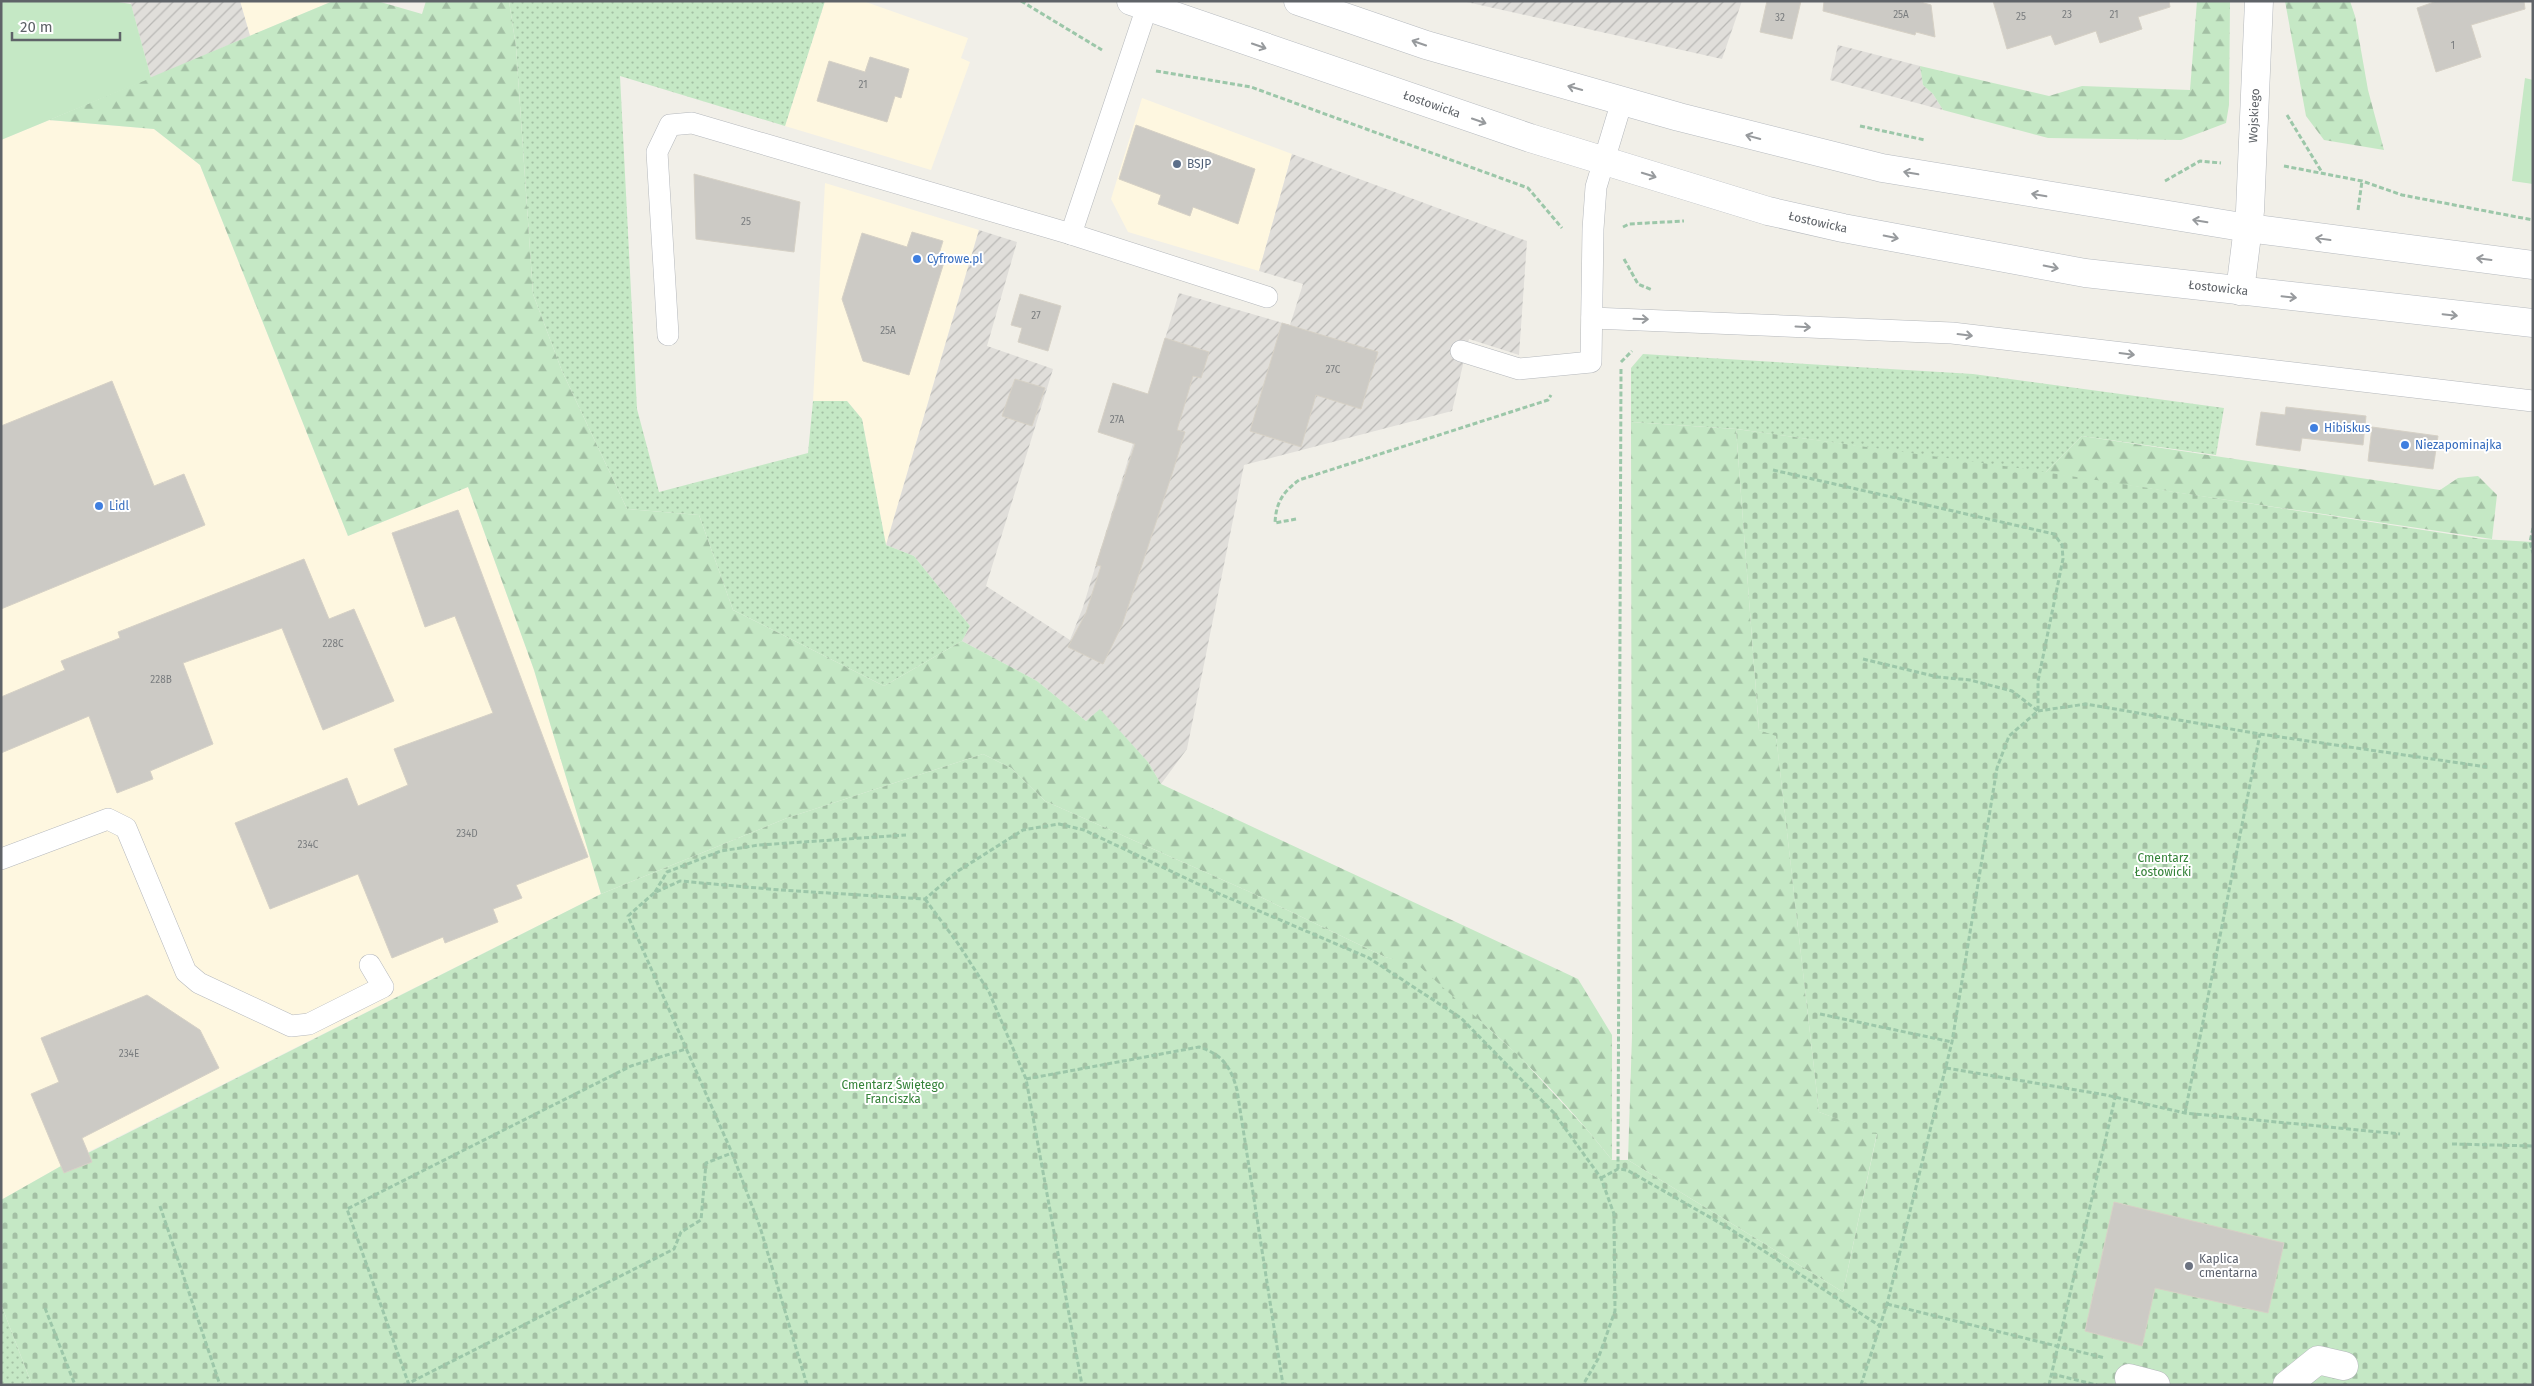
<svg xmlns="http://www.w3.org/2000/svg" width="2534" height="1386" font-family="'Fira Sans',sans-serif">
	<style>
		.commercial { fill: #fef7e0 }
		.industrial { fill: url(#industrial-furrows) }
		.grass { fill: url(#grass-dots) }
		.forest { fill: url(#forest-firs) }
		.cemetery { fill: url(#cemetery-stones) }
		.garden { fill: #c5e8c5 }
		.building { fill: #cccac5; stroke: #d6d1c6 }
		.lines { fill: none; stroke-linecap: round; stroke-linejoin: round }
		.lane-casing { stroke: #b5b8bc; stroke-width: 22 }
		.street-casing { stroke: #b5b8bc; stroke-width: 29 }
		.secondary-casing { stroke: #b6babf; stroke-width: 29 }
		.path { stroke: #9cc7a9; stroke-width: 3; stroke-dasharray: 5 2.5; stroke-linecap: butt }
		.lane { stroke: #fff; stroke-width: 21 }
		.street { stroke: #fff; stroke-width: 28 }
		.secondary { stroke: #fff; stroke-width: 28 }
		.oneway { stroke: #979a9d }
		.service-dot { fill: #5c6f8a; stroke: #fff; stroke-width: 2 }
		.shop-dot { fill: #3f7fe0; stroke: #fff; stroke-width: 2 }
		.worship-dot { fill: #6b7280; stroke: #fff; stroke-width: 2 }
		.labels { text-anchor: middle; stroke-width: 4; stroke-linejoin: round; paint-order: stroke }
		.number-label { font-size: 10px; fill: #7a7d7f }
		.street-label { font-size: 12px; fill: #5f6368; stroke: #fff }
		.service-label { font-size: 12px; fill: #4e5e75; stroke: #fff; text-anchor: start }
		.shop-label { font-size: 12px; fill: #366cbe; stroke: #fff; text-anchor: start }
		.park-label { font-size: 12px; fill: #348238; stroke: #fff }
		.worship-label { font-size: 12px; fill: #5b616d; stroke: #fff; text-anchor: start }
	</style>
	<defs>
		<pattern id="industrial-furrows" width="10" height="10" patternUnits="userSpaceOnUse" patternTransform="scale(1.25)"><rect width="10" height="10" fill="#e0deda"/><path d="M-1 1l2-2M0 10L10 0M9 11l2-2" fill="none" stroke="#b9b8b5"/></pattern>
		<pattern id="grass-dots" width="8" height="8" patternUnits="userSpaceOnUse" patternTransform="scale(1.25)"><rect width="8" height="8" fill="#c5e8c5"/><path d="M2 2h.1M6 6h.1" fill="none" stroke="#a3c0a4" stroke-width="1.8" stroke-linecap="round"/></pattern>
		<pattern id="forest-firs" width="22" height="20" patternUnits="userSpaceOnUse" patternTransform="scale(1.25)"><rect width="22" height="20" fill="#c5e8c5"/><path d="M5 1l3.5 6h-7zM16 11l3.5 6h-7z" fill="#a3c0a4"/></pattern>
		<pattern id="cemetery-stones" width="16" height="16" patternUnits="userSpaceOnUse" patternTransform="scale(1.25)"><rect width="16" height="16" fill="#c5e8c5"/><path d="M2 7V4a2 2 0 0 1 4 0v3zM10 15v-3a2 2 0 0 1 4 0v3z" fill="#a3c0a4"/></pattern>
	</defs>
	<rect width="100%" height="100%" fill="#f1efe8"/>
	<!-- commercial -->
	<g class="commercial">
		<path d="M240 1H333L250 36Z"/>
		<path d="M825 1H863L968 38 961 58 970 62 931 170 785 126Z"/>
		<path d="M1142 98 1292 154 1259 271 1128 232 1111 199Z"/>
		<path d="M49 120 154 129 200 165 348 536 468 487 534 670 601 894 88 1152 92 1162 64 1173 61 1166 1 1200V140Z"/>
		<path d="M825 183 979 230 886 545 862 419 847 401H813Z"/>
	</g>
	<!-- industrial -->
	<g class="industrial">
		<path d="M130 1H240L250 36 151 78Z"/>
		<path d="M1462 1H1742L1722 59Z"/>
		<path d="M1838 45 1920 66 1923 85 1933 94 1943 110 1830 80Z"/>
		<path d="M1292 154 1527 241 1519 355 1469 339 1452 411 1244 465 1187 749 1161 784 1148 762 1100 710 1086 721 1037 681 962 641 970 626 914 556 886 545 979 230 1017 242 987 346 1053 369 986 586 1070 640 1083 607 1179 293 1290 325 1303 284 1259 271Z"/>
	</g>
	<!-- grass -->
	<g class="grass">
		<path d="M509 1H825L785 126 620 76 637 409 659 492 808 453 813 401H847L862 419 886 545 914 556 970 626 962 641 884 686 733 610 699 515 627 509 562 371 533 294 516 47Z"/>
		<path d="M1643 354 1973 374 2224 408 2216 455 2082 436 2045 473 1737 429 1631 422V368Z"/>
		<path d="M1 1304 32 1385H1Z"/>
	</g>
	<!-- forest -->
	<g class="forest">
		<path d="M333 1H377L422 14 426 1H509L516 47 533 294 562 371 627 509 699 515 733 610 884 686 962 641 1037 681 1086 721 1100 709 1148 762 1161 784 1578 979 1612 1035V1160C1561 1096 1503 1035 1437 987 1420 974 1406 962 1385 957L1250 892 1045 801 1011 768 983 754 787 818 601 894 534 670 468 487 348 536 200 165 154 129 49 120Z"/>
		<path d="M2197 1H2230L2229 105 2226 123 2181 140 2048 138 1943 110 1933 94 1923 85 1920 66 2049 96 2082 86 2190 90Z"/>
		<path d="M2285 1H2350L2355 16 2368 90 2384 150 2324 140 2306 116Z"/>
		<path d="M1631 422 1736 429 1759 730 1776 735 1819 1112 1877 1133 1843 1292 1628 1160 1632 1036Z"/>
		<path d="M2082 436 2440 490 2458 478 2478 476 2497 495 2492 539 2045 473Z"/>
	</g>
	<!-- cemetery -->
	<path class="cemetery" d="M1736 429 2011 467 2482 539 2533 542V1385H32L1 1304V1200L61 1166 64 1173 92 1162 88 1153 601 894 787 818 983 754 1011 768 1045 801 1250 892 1385 957 1418 965 1518 1055 1589 1132 1612 1160H1628L1843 1292 1877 1134 1819 1112 1776 736 1759 730Z"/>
	<!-- garden -->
	<g class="garden">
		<path d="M1 1H112L131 4 151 78 1 140Z"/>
		<path d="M2525 78 2533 80V184L2512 181Z"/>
	</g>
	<!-- building -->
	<g class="building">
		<path d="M1767 1H1801L1792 39 1760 32Z"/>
		<path d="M1824 1H1917L1931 5 1935 37 1916 32 1915 35 1823 11Z"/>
		<path d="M1993 1H2169L2170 7 2138 17 2142 29 2100 43 2096 31 2055 45 2051 35 2007 49Z"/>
		<path d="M2437 1H2524L2525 9 2471 25 2481 57 2436 72 2417 8Z"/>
		<path d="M870 57 909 69 901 98 895 96 887 122 817 101 829 61 865 72Z"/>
		<path d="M1136 125 1255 169 1238 224 1193 207 1190 216 1158 204 1161 195 1119 179Z"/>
		<path d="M694 174 800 202 794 252 696 239Z"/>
		<path d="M912 232 943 241 938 257 945 259 909 375 863 361 842 299 862 233 907 247Z"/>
		<path d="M1020 294 1061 306 1048 351 1018 342 1022 328 1011 325Z"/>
		<path d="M1282 323 1378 352 1361 409 1316 395 1301 447 1250 431Z"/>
		<path d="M1165 338 1209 352 1201 378 1193 376 1177 430 1185 432 1171 477 1122 625 1103 664 1068 647 1086 613 1101 566 1096 565 1135 444 1098 432 1113 383 1148 394Z"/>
		<path d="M1015 379 1045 388 1032 426 1002 416Z"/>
		<path d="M112 381 154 486 184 474 205 525 1 609V426Z"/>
		<path d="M2286 407 2366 416 2363 445 2302 438 2300 451 2256 445 2261 412 2285 415Z"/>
		<path d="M2372 427 2438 436 2433 469 2368 461Z"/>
		<path d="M458 510 588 857 516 885 522 898 493 909 498 922 445 943 443 937 392 958 358 874 270 909 235 823 347 778 358 806 408 785 394 749 493 713 455 616 425 627 392 533Z"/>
		<path d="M304 559 329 619 354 609 394 701 323 730 282 628 183 663 213 744 150 771 153 779 117 793 89 716 1 753V697L65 670 61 661 120 638 118 632Z"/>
		<path d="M147 995 200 1030 219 1068 82 1138 92 1162 64 1173 31 1094 59 1082 41 1038Z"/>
		<path d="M2114 1202 2284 1243 2268 1313 2155 1288 2142 1346 2085 1331Z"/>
	</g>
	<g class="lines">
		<defs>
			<g id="lane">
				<path d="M1071 234 1147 7"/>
				<path d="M1592 318 1952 333 2533 401"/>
				<path d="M668 335 657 152 670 125 692 123 1071 234 1267 297"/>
				<path d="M1461 351 1519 369 1591 362 1593 229 1596 187 1622 101"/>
				<path d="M1 859 108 819 126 828 186 972 199 983 291 1026 309 1024 383 987 370 965"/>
			</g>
			<g id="street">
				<path id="s1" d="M2240 291 2250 211 2259 1"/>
				<path d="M2129 1378 2156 1385"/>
				<path d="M2287 1385 2318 1360 2344 1366"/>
			</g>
			<g id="secondary">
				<path id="s2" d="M1131 1 1530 138 1768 211 1843 228 2085 273 2533 323"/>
				<path d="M1298 1 1426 45 1679 117 1882 168 2248 228 2533 265"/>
			</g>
		</defs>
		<!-- lane casing -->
		<use href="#lane" class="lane-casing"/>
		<!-- street casing -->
		<use href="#street" class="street-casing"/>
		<!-- secondary casing -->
		<use href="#secondary" class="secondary-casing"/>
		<!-- path -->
		<g class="path">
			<path d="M1021 1 1102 50"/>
			<path d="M1156 71 1251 87 1528 188 1562 228"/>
			<path d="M2287 115 2323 174"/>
			<path d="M1860 126 1925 140"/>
			<path d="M2284 166 2362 181 2402 195 2533 220"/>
			<path d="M2165 181 2200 161 2221 163"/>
			<path d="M2358 210 2362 181"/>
			<path d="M1623 227 1629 224 1684 221"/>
			<path d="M1624 259 1638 284 1652 290"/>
			<path d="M1621 362 1632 351"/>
			<path d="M1773 470 2054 534 2062 545 2063 559 2038 681V711"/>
			<path d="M1296 519 1275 523C1276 502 1283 492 1299 480L1548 400 1551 395"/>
			<path d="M2533 528 2530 542 2533 553"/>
			<path d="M1863 659 1938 677 1970 680 2012 691 2038 711"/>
			<path d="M655 892 667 872 721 851 759 845 906 835"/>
			<path d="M925 899 959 945 989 992 1026 1079 1082 1385"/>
			<path d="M1820 1014 1952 1042"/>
			<path d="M1946 1068 2106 1095 2185 1113 2400 1134"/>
			<path d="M1026 1079 1199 1047C1222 1054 1231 1067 1237 1090L1283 1385"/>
			<path d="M2185 1113 2260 734"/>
			<path d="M2452 1144 2533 1146"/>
			<path d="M1618 1169 1621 369"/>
			<path d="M1601 1178 1618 1169 1627 1170 1727 1227 1880 1326"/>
			<path d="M160 1206 220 1385"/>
			<path d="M1887 1304 2105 1358"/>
			<path d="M45 1308 75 1385"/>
			<path d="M2052 1374 2097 1385"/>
			<path d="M405 1385 674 1249 681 1232 701 1220 706 1163 732 1153"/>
			<path d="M409 1385 347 1209 631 1066 686 1049"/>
			<path d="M807 1385 760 1227 732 1153 628 916 654 893 680 881 780 890 925 899 958 871 1023 830 1059 824 1084 830 1215 892 1369 958 1461 1018 1554 1113 1601 1178 1614 1214 1615 1311 1598 1359 1583 1385"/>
			<path d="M1861 1385 1887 1304 1952 1042 1997 768 2009 736 2038 711 2086 704 2260 734 2487 767"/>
			<path d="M2049 1385 2115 1098"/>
		</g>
		<!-- lane -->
		<use href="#lane" class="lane"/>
		<!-- street -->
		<use href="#street" class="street"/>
		<!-- secondary -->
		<use href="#secondary" class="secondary"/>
	</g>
	<!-- one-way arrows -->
	<defs><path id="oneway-shaft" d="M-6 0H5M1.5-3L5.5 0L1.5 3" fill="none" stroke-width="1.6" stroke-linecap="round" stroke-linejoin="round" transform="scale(1.25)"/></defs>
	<g class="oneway">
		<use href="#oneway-shaft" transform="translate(1419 43) rotate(-161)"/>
		<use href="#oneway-shaft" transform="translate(1259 46) rotate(19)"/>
		<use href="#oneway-shaft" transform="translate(1575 88) rotate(-164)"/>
		<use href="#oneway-shaft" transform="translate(1479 121) rotate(19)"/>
		<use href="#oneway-shaft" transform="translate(1753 137) rotate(-165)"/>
		<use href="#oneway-shaft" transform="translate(1911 173) rotate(-170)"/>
		<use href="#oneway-shaft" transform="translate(1649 175) rotate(17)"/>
		<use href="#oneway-shaft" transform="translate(2039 195) rotate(-170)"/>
		<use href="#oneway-shaft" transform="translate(2200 221) rotate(-171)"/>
		<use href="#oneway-shaft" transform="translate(1891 237) rotate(11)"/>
		<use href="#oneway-shaft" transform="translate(2323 239) rotate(-172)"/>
		<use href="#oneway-shaft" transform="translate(2484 259) rotate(-173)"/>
		<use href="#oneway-shaft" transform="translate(2051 267) rotate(11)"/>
		<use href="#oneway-shaft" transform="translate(2289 297) rotate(6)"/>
		<use href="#oneway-shaft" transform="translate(2450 315) rotate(6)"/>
		<use href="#oneway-shaft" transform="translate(1641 319) rotate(2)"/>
		<use href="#oneway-shaft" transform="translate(1803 327) rotate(3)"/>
		<use href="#oneway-shaft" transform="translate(1965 335) rotate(7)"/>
		<use href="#oneway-shaft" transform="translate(2127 354) rotate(7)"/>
	</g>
	<!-- markers -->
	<circle class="service-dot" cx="1177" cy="164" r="5"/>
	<g class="shop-dot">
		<circle cx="917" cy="259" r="5"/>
		<circle cx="2314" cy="428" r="5"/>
		<circle cx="2405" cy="445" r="5"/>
		<circle cx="99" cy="506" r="5"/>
	</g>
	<circle class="worship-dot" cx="2189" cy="1266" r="5"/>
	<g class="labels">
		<!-- number labels -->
		<g class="number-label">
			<text x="1901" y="18">25A</text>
			<text x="2067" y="18">23</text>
			<text x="2114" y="18">21</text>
			<text x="2021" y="20">25</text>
			<text x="1780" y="21">32</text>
			<text x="2453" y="49">1</text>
			<text x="863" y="88">21</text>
			<text x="746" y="225">25</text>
			<text x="1036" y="319">27</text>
			<text x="888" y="334">25A</text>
			<text x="1333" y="373">27C</text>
			<text x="1117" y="423">27A</text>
			<text x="333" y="647">228C</text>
			<text x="161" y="683">228B</text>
			<text x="467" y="837">234D</text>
			<text x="308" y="848">234C</text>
			<text x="129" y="1057">234E</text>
		</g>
		<!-- street labels -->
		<g class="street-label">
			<text dy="4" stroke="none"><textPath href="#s2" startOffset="318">Łostowicka</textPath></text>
			<text dy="4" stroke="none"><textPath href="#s1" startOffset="176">Wojskiego</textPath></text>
			<text dy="4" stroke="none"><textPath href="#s2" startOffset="722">Łostowicka</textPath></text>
			<text dy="4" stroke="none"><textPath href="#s2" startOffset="1128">Łostowicka</textPath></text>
		</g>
		<!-- service labels -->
		<g class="service-label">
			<text x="1187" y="168">BSJP</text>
		</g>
		<!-- shop labels -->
		<g class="shop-label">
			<text x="927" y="263">Cyfrowe.pl</text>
			<text x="2324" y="432">Hibiskus</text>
			<text x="2415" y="449">Niezapominajka</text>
			<text x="109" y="510">Lidl</text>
		</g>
		<!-- park labels -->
		<g class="park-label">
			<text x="2163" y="862">Cmentarz<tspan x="2163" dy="14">Łostowicki</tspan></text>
			<text x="893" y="1089">Cmentarz Świętego<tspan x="893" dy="14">Franciszka</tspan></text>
		</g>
		<!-- worship labels -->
		<g class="worship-label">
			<text x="2199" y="1263">Kaplica<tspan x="2199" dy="14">cmentarna</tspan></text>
		</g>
	</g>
	<!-- border -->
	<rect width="2534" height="1386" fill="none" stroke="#5f6368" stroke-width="5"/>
	<!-- scale -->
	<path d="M12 32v8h108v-8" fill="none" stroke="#5f6368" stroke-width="2.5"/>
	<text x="20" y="32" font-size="15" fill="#5f6368" stroke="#ffffff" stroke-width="4" paint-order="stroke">20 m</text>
</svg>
